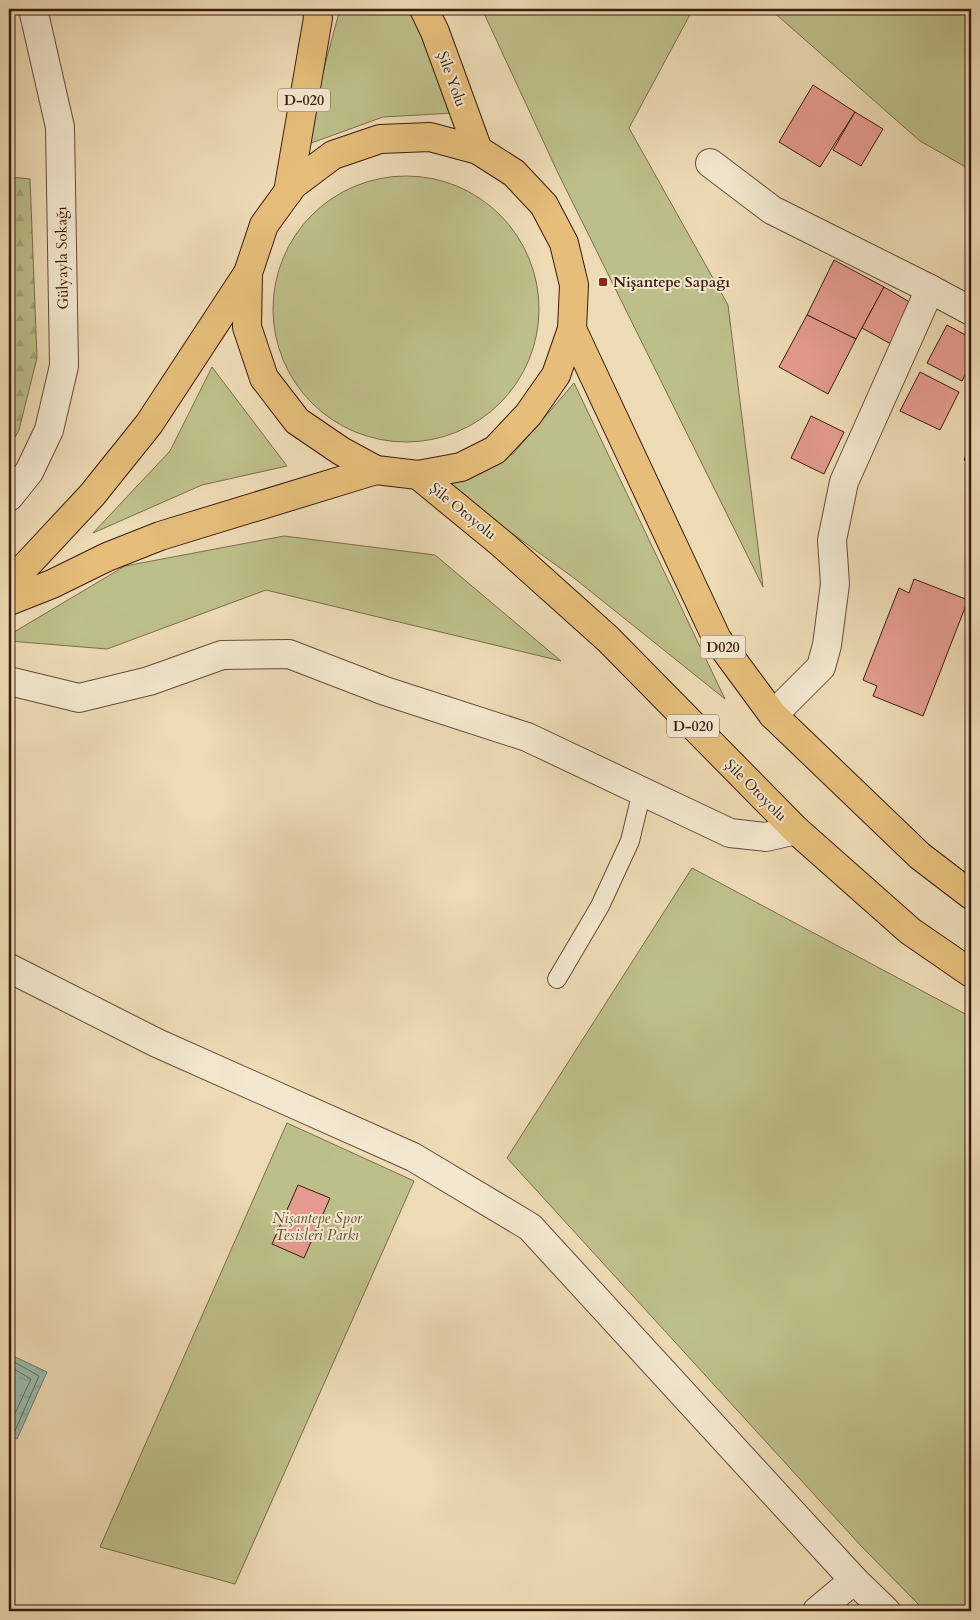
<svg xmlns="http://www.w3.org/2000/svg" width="980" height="1620" font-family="Cardo,serif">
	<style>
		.green { fill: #bdbf8a; stroke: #7b6d4c }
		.forest { fill: url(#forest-firs); stroke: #7b6d4c }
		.water { fill: url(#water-ripples); stroke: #737b6d }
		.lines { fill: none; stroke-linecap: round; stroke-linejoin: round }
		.shore { stroke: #696b5d; stroke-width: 1 }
		.building { fill: #e59b8f; stroke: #391b0e }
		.service-casing { stroke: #664b38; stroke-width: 20 }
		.minor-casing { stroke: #664b38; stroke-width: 30 }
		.primary-casing { stroke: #391b0e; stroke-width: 30 }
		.trunk-casing { stroke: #391b0e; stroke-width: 30 }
		.service { stroke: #f3e8cf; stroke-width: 18 }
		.minor { stroke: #f3e8cf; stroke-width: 28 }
		.primary { stroke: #e6be7a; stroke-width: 28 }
		.trunk { stroke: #e6be7a; stroke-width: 28 }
		.poi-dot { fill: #8f2418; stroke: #f3e8cf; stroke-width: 2 }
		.labels { text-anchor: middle; stroke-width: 4; stroke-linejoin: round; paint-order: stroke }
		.shield { fill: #f3e8cf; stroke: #715848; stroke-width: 1 }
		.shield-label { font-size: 14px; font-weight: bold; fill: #391b0e }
		.street-label { font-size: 15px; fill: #391b0e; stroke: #f3e8cf }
		.poi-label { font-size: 15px; font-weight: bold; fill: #391b0e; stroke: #f3e8cf; text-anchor: start }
		.park-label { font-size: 15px; font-style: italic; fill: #614c33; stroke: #f3e8cf }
	</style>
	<defs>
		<pattern id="forest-firs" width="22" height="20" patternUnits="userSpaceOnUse" patternTransform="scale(1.25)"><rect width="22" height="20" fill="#bdbf8a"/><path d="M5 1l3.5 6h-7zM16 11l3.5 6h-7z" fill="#a3a476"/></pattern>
		<pattern id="water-ripples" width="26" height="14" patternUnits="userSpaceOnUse" patternTransform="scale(1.25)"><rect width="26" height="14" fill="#99bbac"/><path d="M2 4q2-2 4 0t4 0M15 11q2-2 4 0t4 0" fill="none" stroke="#85a093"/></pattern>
	</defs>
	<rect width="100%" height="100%" fill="#eddbb5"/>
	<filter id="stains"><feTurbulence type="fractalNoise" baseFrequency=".004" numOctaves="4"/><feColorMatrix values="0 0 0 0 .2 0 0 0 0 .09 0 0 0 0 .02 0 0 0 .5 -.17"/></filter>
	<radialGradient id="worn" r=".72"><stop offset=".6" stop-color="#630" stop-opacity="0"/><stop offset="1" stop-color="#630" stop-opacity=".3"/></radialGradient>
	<!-- green -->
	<g class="green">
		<path d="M340 9H414L454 113 383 117 303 146Z"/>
		<path d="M482 9H693L629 128 728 305 763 587 558 173Z"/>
		<path d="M770 9H971V170L920 141Z"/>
		<circle cx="406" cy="309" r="133"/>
		<path d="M212 367 287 466 202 485 93 533 170 451Z"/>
		<path d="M574 383 725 699 574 578 442 483 513 454Z"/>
		<path d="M284 536 435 555 561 661 266 590 107 649 9 641V635L125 566Z"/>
		<path d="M692 868 971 1017V1611H925L862 1547 507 1158Z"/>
		<path d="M287 1123 414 1181 235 1584 100 1547Z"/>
	</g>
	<!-- forest -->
	<path class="forest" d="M10 177 30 179 37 358 19 430 9 448Z"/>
	<!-- water -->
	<path class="water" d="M9 1354 47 1372 17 1439 9 1436Z"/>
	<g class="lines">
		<!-- shore -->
		<g class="shore">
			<path d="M9 1359 39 1376 15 1431 9 1432"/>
			<path d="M9 1366 31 1379 9 1426"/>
		</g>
	</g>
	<!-- building -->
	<g class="building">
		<path d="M813 85 855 112 820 167 779 142Z"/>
		<path d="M855 112 883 129 861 166 833 150Z"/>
		<path d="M834 260 884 287 856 339 807 315Z"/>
		<path d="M884 287 913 304 891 344 862 328Z"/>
		<path d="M807 315 856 339 828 394 779 367Z"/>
		<path d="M947 325 971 338V363L962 381 927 363Z"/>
		<path d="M920 372 959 392 940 430 900 411Z"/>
		<path d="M811 416 844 432 824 474 791 458Z"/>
		<path d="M971 443V463L964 460Z"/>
		<path d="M914 579 968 600 923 716 873 696 877 686 863 680 899 588 909 593Z"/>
		<path d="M298 1185 330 1198 304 1258 272 1244Z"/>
	</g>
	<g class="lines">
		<defs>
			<path id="service" d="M557 979 600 906 630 841 642 791"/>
			<g id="minor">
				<path d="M710 163 772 210 930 289"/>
				<path d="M9 497 29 472 49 430 64 366 60 127 33 9"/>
				<path d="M9 681 79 698 149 681 222 655 289 654 385 691 527 737 730 833 766 837 796 830"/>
				<path d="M773 715 821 667 827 645 835 584 832 540 844 482 930 289 971 311"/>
				<path d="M9 968 157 1043 413 1157 530 1227 854 1580 886 1611"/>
				<path d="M817 1611 854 1580"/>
			</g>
			<g id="primary">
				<path d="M9 584 92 495 149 424 248 273"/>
				<path d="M9 601 52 584 107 557 160 536 376 470"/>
			</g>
			<g id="trunk">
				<path d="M424 9 435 32 478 150"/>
				<path d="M430 137 478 150 514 173 544 205 564 243 574 285 572 329 556 375 528 415 495 450 461 467 418 475 376 470 341 451 297 421 264 378 247 327 248 273 264 225 293 185 333 155 380 139Z"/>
				<path d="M288 192 318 18 317 9"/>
				<path d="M572 329 717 639 773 715 920 856 971 895"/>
				<path d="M418 475 502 544 608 639 796 830 910 931 971 973"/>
			</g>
		</defs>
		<!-- service casing -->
		<use href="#service" class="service-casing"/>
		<!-- minor casing -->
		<use href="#minor" class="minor-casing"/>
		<!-- primary casing -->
		<use href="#primary" class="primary-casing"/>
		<!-- trunk casing -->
		<use href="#trunk" class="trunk-casing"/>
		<!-- service -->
		<use href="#service" class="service"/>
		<!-- minor -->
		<use href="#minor" class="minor"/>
		<!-- primary -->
		<use href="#primary" class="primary"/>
		<!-- trunk -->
		<use href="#trunk" class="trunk"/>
	</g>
	<!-- markers -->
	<rect class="poi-dot" x="598" y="277" width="10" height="10" rx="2.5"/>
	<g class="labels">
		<!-- shield labels -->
		<g class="shield">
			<rect x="278" y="88.5" width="52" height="23" rx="4"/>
			<rect x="700.5" y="635.5" width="45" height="23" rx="4"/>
			<rect x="667" y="714.5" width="52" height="23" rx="4"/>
		</g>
		<g class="shield-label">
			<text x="304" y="105">D-020</text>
			<text x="723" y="652">D020</text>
			<text x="693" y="731">D-020</text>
		</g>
		<!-- street labels -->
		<g class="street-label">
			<text transform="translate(452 79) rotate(70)" y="5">Şile Yolu</text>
			<text transform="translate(62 258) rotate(-91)" y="5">Gülyayla Sokağı</text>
			<text transform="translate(463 511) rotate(39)" y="5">Şile Otoyolu</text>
			<text transform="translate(756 790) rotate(45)" y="5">Şile Otoyolu</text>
		</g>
		<!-- poi labels -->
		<g class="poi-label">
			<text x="613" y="287">Nişantepe Sapağı</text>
		</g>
		<!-- park labels -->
		<g class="park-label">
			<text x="317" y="1223">Nişantepe Spor<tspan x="317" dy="17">Tesisleri Parkı</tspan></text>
		</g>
	</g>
	<!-- margin -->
	<rect width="980" height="1620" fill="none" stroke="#eddbb5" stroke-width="30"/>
	<rect x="10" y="10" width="960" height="1600" fill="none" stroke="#391b0e" stroke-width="2.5"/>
	<rect x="15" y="15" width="950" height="1590" fill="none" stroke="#391b0e"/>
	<rect width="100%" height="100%" filter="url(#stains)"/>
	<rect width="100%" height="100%" fill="url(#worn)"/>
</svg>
